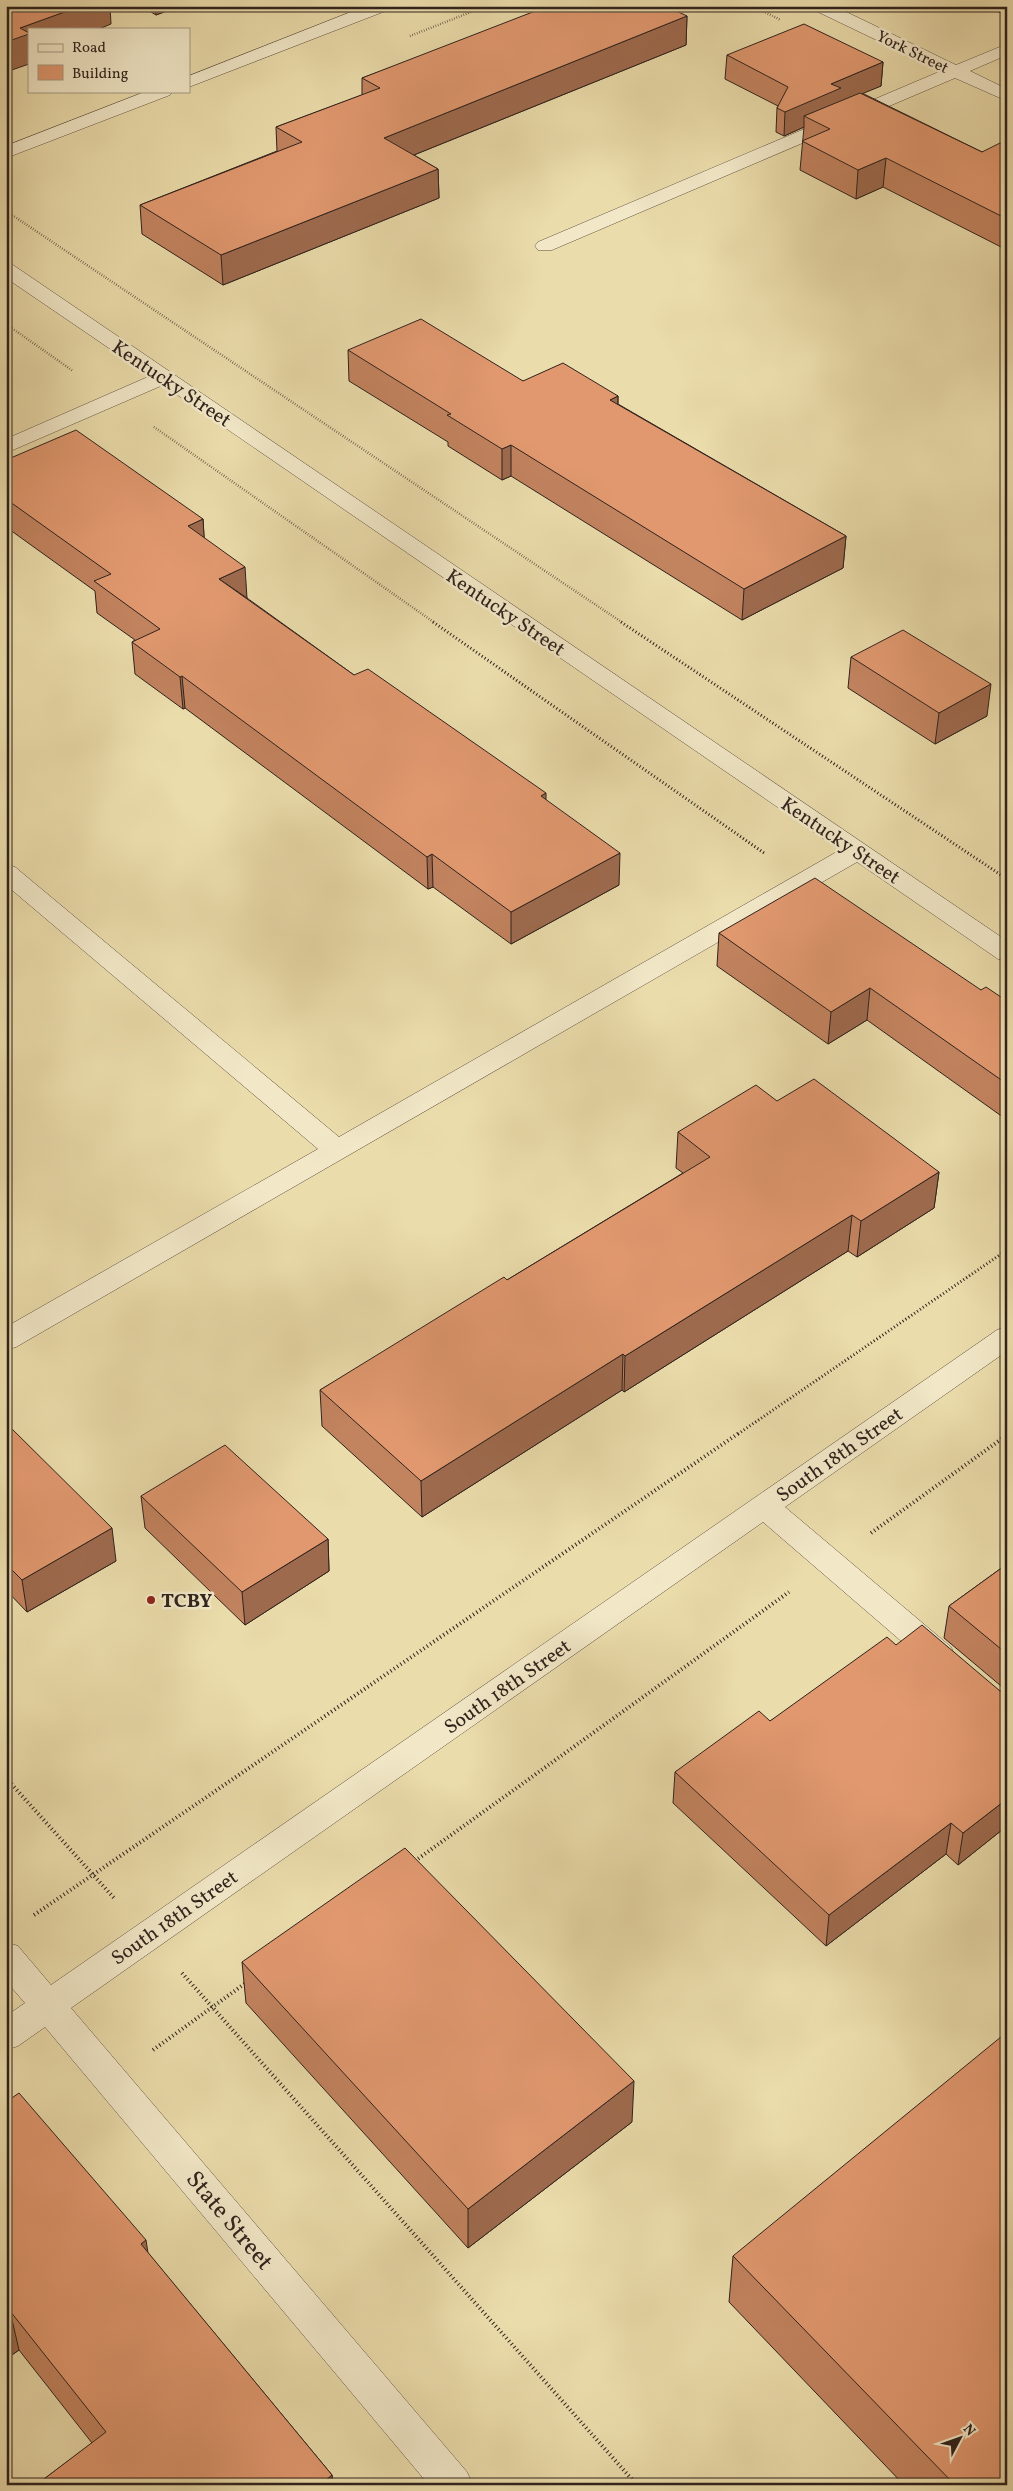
<svg xmlns="http://www.w3.org/2000/svg" width="1013" height="2491" font-family="Vollkorn,serif">
	<style>
		.lines { fill: none; stroke-linecap: round; stroke-linejoin: round }
		.minor-casing { stroke: #5e5040; stroke-width: 1 }
		.path-far2 { stroke: #2f221d; stroke-width: 2.5; stroke-dasharray: 0.5 2; stroke-linecap: butt }
		.path-far1 { stroke: #2f221d; stroke-width: 3; stroke-dasharray: 1 2.5; stroke-linecap: butt }
		.path { stroke: #2f221d; stroke-width: 4; stroke-dasharray: 1 3; stroke-linecap: butt }
		.minor { fill: #f2e8c8; fill-rule: evenodd }
		.wall { fill: #c2835f; stroke: #2f221d }
		.shaded-wall { fill: #9e6a4e; stroke: #2f221d }
		.building { fill: #e1986f; stroke: #2f221d }
		.poi-dot { fill: #8f2418; stroke: #f2e8c8; stroke-width: 2 }
		.labels { text-anchor: middle; stroke-width: 5; stroke-linejoin: round; paint-order: stroke }
		.far-street-label { font-size: 16px; fill: #2f221d; stroke: #f2e8c8 }
		.street-label { font-size: 20px; fill: #2f221d; stroke: #f2e8c8 }
		.poi-label { font-size: 20px; font-weight: bold; fill: #2f221d; stroke: #f2e8c8; text-anchor: start }
		.near-street-label { font-size: 24px; fill: #2f221d; stroke: #f2e8c8 }
	</style>
	<rect width="100%" height="100%" fill="#ebdcab"/>
	<filter id="stains"><feTurbulence type="fractalNoise" baseFrequency=".004" numOctaves="4"/><feColorMatrix values="0 0 0 0 .2 0 0 0 0 .09 0 0 0 0 .02 0 0 0 .5 -.17"/></filter>
	<radialGradient id="worn" r=".72"><stop offset=".6" stop-color="#630" stop-opacity="0"/><stop offset="1" stop-color="#630" stop-opacity=".3"/></radialGradient>
	<g class="lines">
		<defs>
			<g id="minor">
				<path d="M366 6H390L388 10 189 87V76Z"/>
				<path d="M812 6H834L956 65 1007 44V55L970 71 1007 89V101L955 78 552 250H538L535 246 538 242 941 71 814 10Z"/>
				<path d="M147 91H173L170 95 6 158V146Z"/>
				<path d="M6 263 13 265 1007 941V961L998 959 857 862 16 1347 6 1350V1327L318 1149 6 885V864L15 867 339 1137 840 850 163 385 6 453V439L150 376 6 278Z"/>
				<path d="M1007 1327V1351L785 1507 951 1647 955 1656 951 1665 940 1668 929 1665 763 1522 71 2008 467 2472 473 2485H429L45 2027 18 2046 6 2050V2016L25 2003 6 1981V1942L18 1946 51 1985 997 1330Z"/>
			</g>
		</defs>
		<!-- minor casing -->
		<use href="#minor" class="minor-casing"/>
		<!-- path-far2 -->
		<g class="path-far2">
			<path d="M752 6 781 20"/>
			<path d="M410 36 486 6"/>
			<path d="M6 211 623 623"/>
			<path d="M6 324 73 371"/>
			<path d="M154 427 435 623"/>
		</g>
		<!-- path-far1 -->
		<g class="path-far1">
			<path d="M433 622 764 853"/>
			<path d="M621 622 1007 879"/>
			<path d="M738 1434 1007 1250"/>
		</g>
		<!-- path -->
		<g class="path">
			<path d="M871 1533 1007 1435"/>
			<path d="M6 1778 114 1898"/>
			<path d="M415 1861 789 1592"/>
			<path d="M34 1915 739 1433"/>
			<path d="M182 1973 637 2485"/>
			<path d="M153 2050 247 1982"/>
		</g>
		<!-- minor -->
		<use href="#minor" class="minor"/>
	</g>
	<!-- wall -->
	<g class="wall">
		<path d="M141 6H180L156 15Z"/>
		<path d="M986 6H1007V16Z"/>
		<path d="M546 10 687 16 686 45 414 155 438 169 439 198 223 285 142 234 140 205 277 151 276 127 362 95V78Z"/>
		<path d="M727 55 883 62 881 86 862 93 982 152 1007 147V250L883 187 856 199 800 170 804 127 784 136 776 132 777 108 778 106 725 79Z"/>
		<path d="M348 350 523 381 618 396V404L846 536 843 568 742 620 511 476 502 480 448 446V442L349 381Z"/>
		<path d="M6 460 203 519 204 538 247 598 354 675 546 800 619 885 511 944 433 887 428 889 185 708 183 709 135 674 132 642 135 640 97 613 95 591 6 527Z"/>
		<path d="M851 657 987 716 935 744 848 688Z"/>
		<path d="M719 933 981 990 1007 1001V1120L867 1020 828 1044 717 966Z"/>
		<path d="M777 1101 939 1172 934 1208 857 1257 848 1251 624 1392 622 1390 422 1517 322 1426 320 1390 507 1280 683 1173 676 1168 678 1132Z"/>
		<path d="M6 1423 116 1561 27 1612 6 1590Z"/>
		<path d="M141 1496 328 1539 329 1571 245 1625 145 1528Z"/>
		<path d="M1007 1564V1691L944 1638 949 1606Z"/>
		<path d="M896 1645 1000 1691 1007 1693V1826L958 1865 946 1854 826 1946 673 1803 675 1772 770 1721Z"/>
		<path d="M242 1962 632 2122 468 2248 246 2003Z"/>
		<path d="M6 2102 148 2253 332 2475 333 2485H36L92 2443 19 2350 6 2359Z"/>
		<path d="M733 2256 1007 2485H904L729 2302Z"/>
	</g>
	<!-- shaded-wall -->
	<g class="shaded-wall">
		<path d="M81 6H110L111 24 99 29H29V64L6 72V42L20 28Z"/>
		<path d="M155 6H180L156 15Z"/>
		<path d="M687 16 686 45 384 167V138Z"/>
		<path d="M883 62 881 86 840 103 804 116V127L784 136 785 112 831 84Z"/>
		<path d="M886 158 883 187 856 199 858 170Z"/>
		<path d="M438 169 439 198 223 285 221 255Z"/>
		<path d="M618 396 617 427 610 400Z"/>
		<path d="M511 445V476L502 480V449Z"/>
		<path d="M203 519 205 551 188 526Z"/>
		<path d="M846 536 843 568 742 620 744 589Z"/>
		<path d="M245 567 247 598 219 579Z"/>
		<path d="M182 676 185 708 183 709 180 677Z"/>
		<path d="M991 684 987 716 935 744 939 713Z"/>
		<path d="M546 793V826L541 796Z"/>
		<path d="M620 853 619 885 511 944V912Z"/>
		<path d="M432 854 433 887 428 889 427 857Z"/>
		<path d="M870 988 867 1020 828 1044 831 1012Z"/>
		<path d="M939 1172 934 1208 857 1257 861 1221Z"/>
		<path d="M852 1215 848 1251 624 1392 625 1356Z"/>
		<path d="M623 1354 622 1390 422 1517 421 1481Z"/>
		<path d="M112 1528 116 1561 27 1612 22 1580Z"/>
		<path d="M328 1539 329 1571 245 1625 242 1592Z"/>
		<path d="M1007 1799V1826L958 1865 963 1833Z"/>
		<path d="M951 1823 946 1854 826 1946 829 1915Z"/>
		<path d="M634 2081 632 2122 468 2248V2209Z"/>
		<path d="M146 2240 152 2280 141 2244Z"/>
		<path d="M10 2311 19 2350 6 2359V2313Z"/>
		<path d="M332 2475 333 2485H320Z"/>
	</g>
	<!-- building -->
	<g class="building">
		<path d="M6 6H81L20 28 29 33V34L6 42Z"/>
		<path d="M556 6H666L687 16 384 138 438 169 221 255 140 205 302 142 276 127 380 88 362 78 543 8 546 10Z"/>
		<path d="M804 24 883 62 831 84 841 88 785 112 777 108 788 87 727 55Z"/>
		<path d="M860 93 982 152 1000 143 1007 147V219L886 158 858 170 802 141 830 129 804 116Z"/>
		<path d="M421 319 523 381 563 363 618 396 610 400 846 536 744 589 511 445 502 449 447 415 451 414 348 350Z"/>
		<path d="M76 430 203 519 188 526 245 567 219 579 354 675 368 669 546 793 541 796 620 853 511 912 432 854 427 857 182 676 180 677 132 642 160 629 94 581 111 574 6 499V460Z"/>
		<path d="M903 630 991 684 939 713 851 657Z"/>
		<path d="M815 878 981 990 986 987 1007 1001V1084L870 988 831 1012 719 933Z"/>
		<path d="M814 1079 939 1172 861 1221 852 1215 625 1356 623 1354 421 1481 320 1390 504 1277 507 1280 710 1157 678 1132 756 1085 777 1101Z"/>
		<path d="M6 1423 112 1528 22 1580 6 1564Z"/>
		<path d="M225 1445 328 1539 242 1592 141 1496Z"/>
		<path d="M1007 1564V1654L949 1606Z"/>
		<path d="M922 1625 1000 1691 1007 1693V1799L963 1833 951 1823 829 1915 675 1772 759 1711 770 1721 887 1637 896 1645Z"/>
		<path d="M405 1848 634 2081 468 2209 242 1962Z"/>
		<path d="M1007 2032V2485H955L733 2256Z"/>
		<path d="M19 2093 146 2240 141 2244 332 2475 320 2485H216L213 2481 208 2485H36L106 2432 10 2311 6 2313V2102Z"/>
	</g>
	<!-- markers -->
	<circle class="poi-dot" cx="151" cy="1600" r="5"/>
	<g class="labels">
		<!-- far-street labels -->
		<g class="far-street-label">
			<text transform="translate(913 51) rotate(26)" y="6">York Street</text>
		</g>
		<!-- street labels -->
		<g class="street-label">
			<text transform="translate(172 383) rotate(34)" y="7">Kentucky Street</text>
			<text transform="translate(506 612) rotate(34)" y="7">Kentucky Street</text>
			<text transform="translate(841 840) rotate(34)" y="7">Kentucky Street</text>
			<text transform="translate(839 1454) rotate(-35)" y="7">South 18th Street</text>
			<text transform="translate(507 1686) rotate(-35)" y="7">South 18th Street</text>
			<text transform="translate(174 1917) rotate(-35)" y="7">South 18th Street</text>
		</g>
		<!-- poi labels -->
		<g class="poi-label">
			<text x="161" y="1607">TCBY</text>
		</g>
		<!-- near-street labels -->
		<g class="near-street-label">
			<text transform="translate(230 2220) rotate(50)" y="8">State Street</text>
		</g>
	</g>
	<!-- margin -->
	<rect width="1013" height="2491" fill="none" stroke="#ebdcab" stroke-width="25"/>
	<rect x="8" y="8" width="998" height="2476" fill="none" stroke="#2f221d" stroke-width="2.5"/>
	<rect x="12" y="12" width="988" height="2466" fill="none" stroke="#2f221d"/>
	<!-- legend -->
	<rect x="28" y="28" width="162" height="65" fill="#f2e8c8" stroke="#a49984"/>
	<rect x="38" y="44" width="25" height="8" fill="#f2e8c8" stroke="#a49984"/>
	<text x="72" y="52" font-size="15" fill="#2f221d">Road</text>
	<rect x="38" y="65" width="25" height="15" fill="#e1986f" stroke="#a49984"/>
	<text x="72" y="78" font-size="15" fill="#2f221d">Building</text>
	<!-- north arrow -->
	<g transform="translate(960 2438) rotate(49)" stroke="#f2e8c8" stroke-width="4" paint-order="stroke">
	<path d="M0-4L9 19L0 12L-9 19Z" fill="#2f221d"/>
	<text y="-8" font-size="14" font-weight="bold" text-anchor="middle" fill="#2f221d">N</text>
	</g>
	<rect width="100%" height="100%" filter="url(#stains)"/>
	<rect width="100%" height="100%" fill="url(#worn)"/>
</svg>
